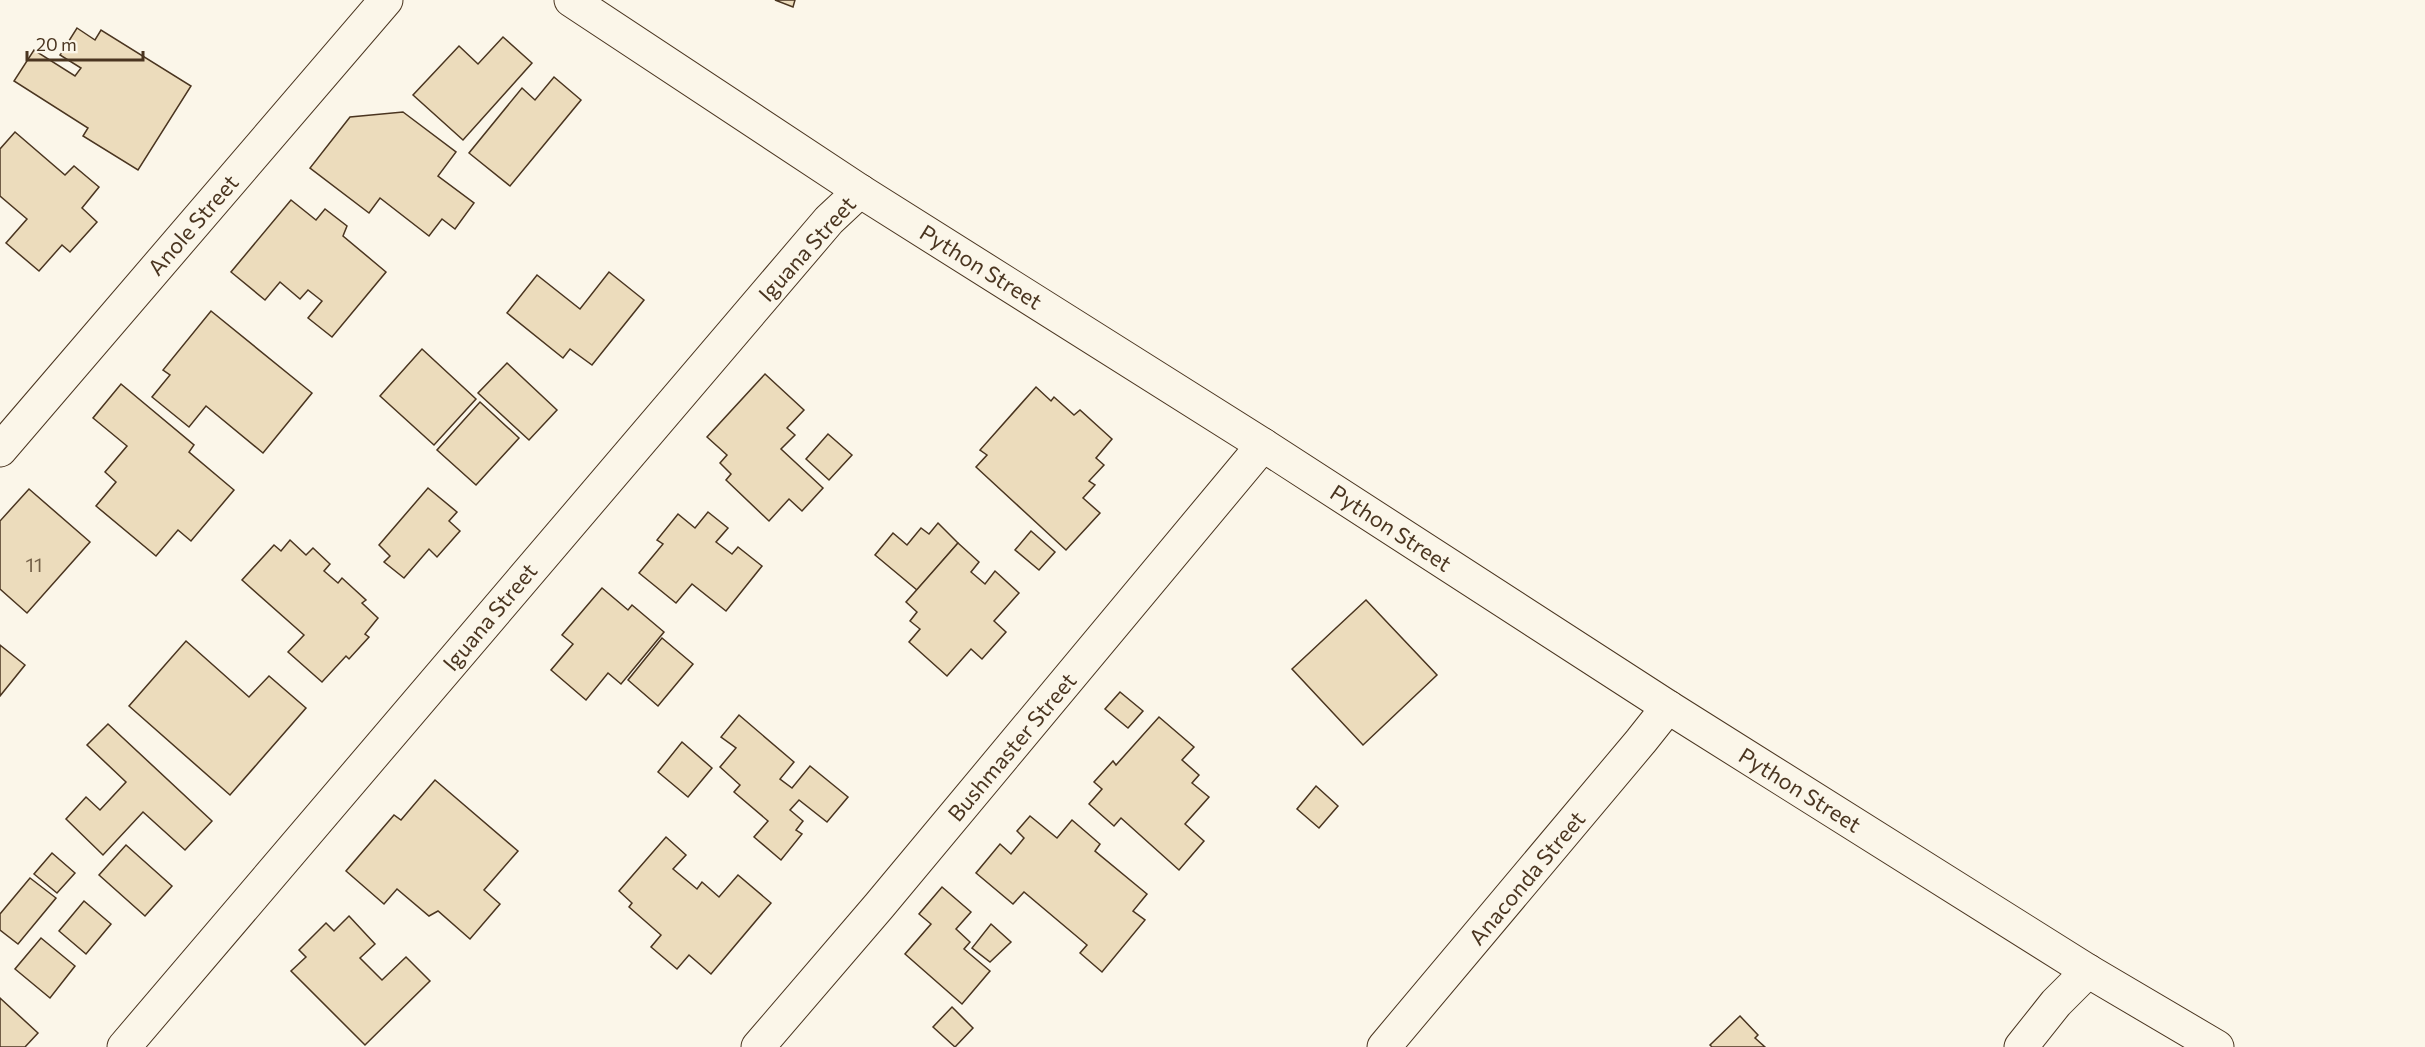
<svg xmlns="http://www.w3.org/2000/svg" width="2425" height="1047" font-family="Commissioner,sans-serif">
	<style>
		.building { fill: #ecdcbc; stroke: #4a3520; stroke-width: 1.5 }
		.lines { fill: none; stroke-linecap: round; stroke-linejoin: round }
		.street-casing { stroke: #4a3520; stroke-width: 35 }
		.street { stroke: #fbf6e9; stroke-width: 33 }
		.labels { text-anchor: middle; stroke-width: 4.5; stroke-linejoin: round; paint-order: stroke }
		.number-label { font-size: 20px; fill: #725f47 }
		.street-label { font-size: 22px; fill: #4a3520; stroke: #fbf6e9 }
	</style>
	<rect width="100%" height="100%" fill="#fbf6e9"/>
	<!-- building -->
	<g class="building">
		<path d="M775 0H795L793 7Z"/>
		<path d="M77 28 95 40 101 30 191 86 138 170 83 136 88 128 14 81 34 50 75 76 81 68 60 55Z"/>
		<path d="M503 37 532 63 463 140 413 95 459 46 478 64Z"/>
		<path d="M554 77 581 100 510 186 469 153 522 88 535 100Z"/>
		<path d="M403 112 456 152 438 176 474 203 455 229 442 219 429 236 380 198 369 213 310 168 350 117Z"/>
		<path d="M15 132 65 175 74 166 99 187 82 208 97 222 70 252 62 245 39 271 6 243 27 219 0 196V149Z"/>
		<path d="M291 200 316 220 325 209 347 226 343 236 386 272 332 337 308 318 322 301 308 290 300 299 280 282 265 300 231 272Z"/>
		<path d="M609 272 644 300 592 365 570 349 563 358 507 313 537 275 580 309Z"/>
		<path d="M211 311 312 393 263 453 206 406 189 427 152 397 170 375 163 370Z"/>
		<path d="M422 349 476 399 434 445 380 396Z"/>
		<path d="M507 363 557 410 529 440 478 393Z"/>
		<path d="M765 374 804 410 787 428 795 435 781 449 823 488 802 511 789 499 769 521 726 480 731 474 720 463 727 455 707 437Z"/>
		<path d="M121 384 194 445 189 452 234 490 191 541 178 530 156 556 96 506 116 482 105 472 127 446 93 418Z"/>
		<path d="M1036 387 1051 401 1054 397 1074 415 1080 410 1112 439 1096 458 1104 465 1089 481 1095 485 1083 498 1100 513 1066 550 976 467 987 455 980 450Z"/>
		<path d="M480 402 519 438 476 485 437 450Z"/>
		<path d="M828 434 852 455 829 480 806 459Z"/>
		<path d="M428 488 457 512 449 521 460 531 437 557 429 549 404 578 384 562 390 556 379 545Z"/>
		<path d="M29 489 90 542 27 613 0 589V521Z"/>
		<path d="M708 512 728 528 716 542 732 554 738 547 762 566 726 611 692 584 676 603 639 573 663 544 657 540 678 514 695 528Z"/>
		<path d="M938 523 958 543 917 590 875 555 893 533 907 545 921 528 929 534Z"/>
		<path d="M1031 531 1055 552 1039 570 1015 550Z"/>
		<path d="M290 540 306 555 313 548 330 564 324 571 338 583 342 578 366 600 362 603 378 618 365 634 369 637 349 659 346 656 322 682 288 652 304 635 242 580 274 545 281 551Z"/>
		<path d="M958 543 979 562 971 572 985 584 995 571 1019 593 994 621 1006 632 982 659 971 649 947 676 909 642 920 629 910 621 917 612 906 602Z"/>
		<path d="M602 588 628 610 632 605 664 632 621 684 608 673 586 700 551 670 573 644 562 635Z"/>
		<path d="M1366 600 1437 675 1363 745 1292 669Z"/>
		<path d="M662 638 693 664 658 706 628 680Z"/>
		<path d="M186 641 249 697 269 676 306 708 230 795 129 706Z"/>
		<path d="M0 645 25 665 0 696Z"/>
		<path d="M1120 692 1143 711 1128 728 1105 709Z"/>
		<path d="M739 715 794 762 780 779 792 788 810 766 848 797 827 822 799 800 790 810 803 821 796 830 802 834 781 860 754 837 768 821 734 792 740 785 720 767 736 748 721 737Z"/>
		<path d="M1159 717 1194 747 1182 760 1199 775 1192 783 1209 797 1185 824 1204 841 1179 870 1121 818 1114 826 1089 804 1102 789 1094 782 1113 761 1116 765Z"/>
		<path d="M108 724 212 821 185 850 143 812 103 855 66 819 86 797 100 810 126 782 87 745Z"/>
		<path d="M682 742 712 768 688 797 658 772Z"/>
		<path d="M435 780 518 851 484 890 500 904 470 939 438 911 429 916 397 889 384 904 346 871 394 815 401 820Z"/>
		<path d="M1316 786 1338 806 1319 828 1297 809Z"/>
		<path d="M1030 816 1057 838 1072 820 1100 844 1095 851 1147 894 1133 911 1145 920 1102 972 1080 953 1087 945 1024 892 1013 904 976 873 1000 844 1011 854 1024 838 1017 831Z"/>
		<path d="M666 837 686 855 673 869 697 889 702 882 719 897 738 875 771 903 711 974 689 955 677 969 651 947 661 935 629 907 632 903 619 891Z"/>
		<path d="M126 845 172 886 145 916 99 875Z"/>
		<path d="M52 853 75 873 57 893 34 874Z"/>
		<path d="M30 878 56 898 18 944 0 930V914Z"/>
		<path d="M942 887 971 912 956 929 970 942 964 949 990 971 962 1004 905 954 931 924 919 914Z"/>
		<path d="M84 901 111 924 86 954 59 931Z"/>
		<path d="M349 916 375 944 360 958 382 980 406 957 430 981 365 1045 291 971 306 957 299 950 326 923 334 931Z"/>
		<path d="M991 924 1011 942 990 962 972 948Z"/>
		<path d="M41 938 75 966 50 998 15 969Z"/>
		<path d="M0 998 38 1033 25 1047H0Z"/>
		<path d="M952 1007 973 1028 955 1047 933 1027Z"/>
		<path d="M1740 1016 1758 1035 1755 1038 1765 1047H1712L1710 1045Z"/>
	</g>
	<g class="lines">
		<defs>
			<g id="street">
				<path d="M571 0 860 191 1263 445 1668 707 2088 971 2217 1047"/>
				<path d="M0 450 386 0"/>
				<path d="M124 1047 829 220 860 191"/>
				<path d="M758 1047 879 906 1263 445"/>
				<path d="M1384 1047 1641 741 1668 707"/>
				<path d="M2021 1047 2056 1003 2088 971"/>
			</g>
		</defs>
		<!-- street casing -->
		<use href="#street" class="street-casing"/>
		<!-- street -->
		<use href="#street" class="street"/>
	</g>
	<g class="labels">
		<!-- number labels -->
		<g class="number-label">
			<text x="34" y="572">11</text>
		</g>
		<!-- street labels -->
		<g class="street-label">
			<text transform="translate(193 225) rotate(-49)" y="8">Anole Street</text>
			<text transform="translate(807 249) rotate(-48)" y="8">Iguana Street</text>
			<text transform="translate(981 267) rotate(32)" y="8">Python Street</text>
			<text transform="translate(1391 528) rotate(33)" y="8">Python Street</text>
			<text transform="translate(490 617) rotate(-50)" y="8">Iguana Street</text>
			<text transform="translate(1012 747) rotate(-50)" y="8">Bushmaster Street</text>
			<text transform="translate(1800 790) rotate(32)" y="8">Python Street</text>
			<text transform="translate(1527 878) rotate(-50)" y="8">Anaconda Street</text>
		</g>
	</g>
	<!-- scale -->
	<path d="M27 51v9h116v-9" fill="none" stroke="#4a3520" stroke-width="3"/>
	<text x="36" y="51" font-size="18" fill="#4a3520" stroke="#fbf6e9" stroke-width="4.5" paint-order="stroke">20 m</text>
</svg>
